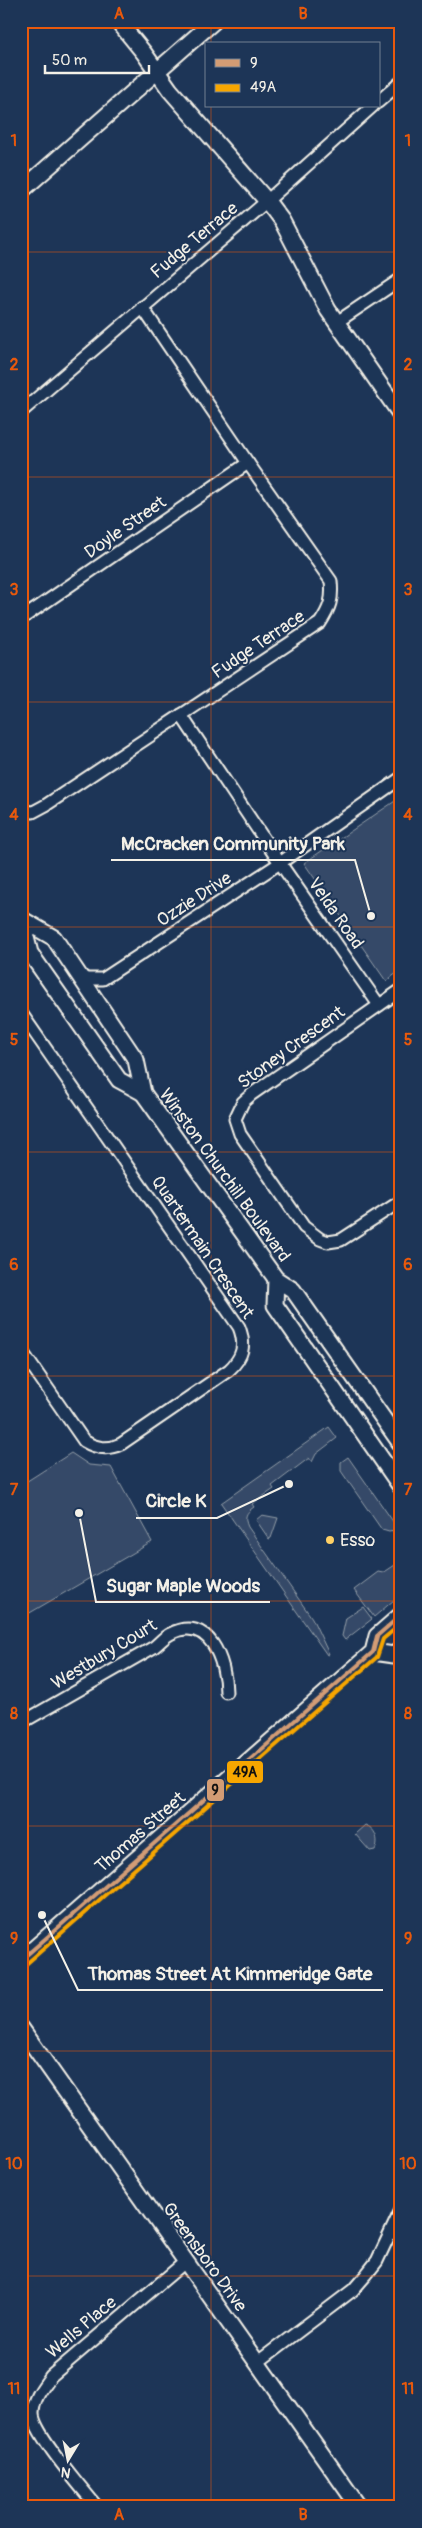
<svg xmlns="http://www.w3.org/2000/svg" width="422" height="2528" font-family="Pangolin,sans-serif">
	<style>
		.green { fill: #354a67; stroke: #949ea8 }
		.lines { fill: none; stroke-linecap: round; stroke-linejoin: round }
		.street-casing { stroke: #f4f1e8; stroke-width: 15 }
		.secondary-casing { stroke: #f4f1e8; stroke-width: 19 }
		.street { stroke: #1d3557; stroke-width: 11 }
		.secondary { stroke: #1d3557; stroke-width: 15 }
		.bus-1-casing { stroke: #1d3557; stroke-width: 8 }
		.bus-2-casing { stroke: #1d3557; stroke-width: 8 }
		.bus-1 { stroke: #d39c74; stroke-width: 4 }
		.bus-2 { stroke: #f7a600; stroke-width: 4 }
		.grid { fill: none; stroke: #e8590c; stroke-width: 1; stroke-opacity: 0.55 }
		.poi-dot { fill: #ffd166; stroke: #1d3557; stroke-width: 2 }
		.labels { text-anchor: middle; stroke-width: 4; stroke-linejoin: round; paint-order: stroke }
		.street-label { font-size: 18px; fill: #f4f1e8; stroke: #1d3557 }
		.poi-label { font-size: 18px; fill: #f4f1e8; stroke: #1d3557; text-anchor: start }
		.leader { fill: none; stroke: #f4f1e8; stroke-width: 2 }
		.callout-dot { fill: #f4f1e8; stroke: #1d3557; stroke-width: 2 }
		.callout-label { font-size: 19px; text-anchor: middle; font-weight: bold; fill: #f4f1e8; stroke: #1d3557; stroke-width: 4; stroke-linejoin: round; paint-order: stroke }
		.line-badge { stroke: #1d3557; stroke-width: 2 }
		.pale-badge-label { font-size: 14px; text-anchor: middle; font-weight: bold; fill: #111 }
		.neatline { fill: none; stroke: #e8590c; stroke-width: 2 }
		.grid-label { font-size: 16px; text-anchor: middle; font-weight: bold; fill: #e8590c }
	</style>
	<rect width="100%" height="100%" fill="#1d3557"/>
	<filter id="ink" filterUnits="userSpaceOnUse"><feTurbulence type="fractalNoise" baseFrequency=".02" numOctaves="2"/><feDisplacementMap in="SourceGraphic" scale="10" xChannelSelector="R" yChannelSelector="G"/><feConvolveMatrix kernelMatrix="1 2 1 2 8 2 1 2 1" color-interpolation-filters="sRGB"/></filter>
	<g filter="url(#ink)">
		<!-- green -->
		<g class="green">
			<path d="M401 797V970L386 981 304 863Z"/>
			<path d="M329 1427 337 1438 316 1454 312 1462 309 1458 272 1486 274 1489 252 1504 254 1507C245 1513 244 1518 248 1527L312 1618 329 1654 327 1655 221 1503Z"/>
			<path d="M71 1453 89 1465 111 1467 152 1542 21 1618V1485Z"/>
			<path d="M348 1457 399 1530 389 1532 382 1530 341 1471V1462Z"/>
			<path d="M262 1515 278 1518 271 1538 269 1539 256 1520Z"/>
			<path d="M401 1561V1594L374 1617 354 1590 378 1572 383 1573Z"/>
			<path d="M363 1607 372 1619 345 1640 342 1636 346 1618Z"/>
			<path d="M365 1825C375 1828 380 1840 375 1850L370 1851 355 1834Z"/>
		</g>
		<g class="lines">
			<defs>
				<g id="street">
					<path d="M378 102 401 82"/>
					<path d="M21 171 31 183"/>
					<path d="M337 322 401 279"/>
					<path d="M21 412 267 201 373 106"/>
					<path d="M21 619 248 463"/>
					<path d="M181 715 280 863 379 1005"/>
					<path d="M21 811 33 812 46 805 320 623C330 608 333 599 331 581L248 463 142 307"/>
					<path d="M80 976 87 979H103L280 863 401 778"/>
					<path d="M401 990 252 1094 243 1102 235 1119 240 1134 304 1227 320 1239 328 1242 341 1240 401 1201"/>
					<path d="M21 1013 239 1327C246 1345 243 1357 229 1370L121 1444C108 1450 97 1449 84 1441L21 1350"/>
					<path d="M21 1723 154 1647C159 1643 164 1637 170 1634 209 1613 226 1662 226 1692"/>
					<path d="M258 2362 353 2290 366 2275 377 2261 401 2210"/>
					<path d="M97 2507C83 2489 34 2434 33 2414 33 2399 43 2387 51 2376L185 2262"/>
				</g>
				<g id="secondary">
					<path d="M118 21 144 53 170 90 267 201 282 221 328 310 401 415"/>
					<path d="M21 191 214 21"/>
					<path d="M21 917 30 953 119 1080 143 1093"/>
					<path d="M23 920 54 938 136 1060 143 1093 276 1279 293 1290 401 1444"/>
					<path d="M276 1279 275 1305 401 1487"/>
					<path d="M373 1652 394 1655 401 1649"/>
					<path d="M21 1960 373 1652 377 1636 401 1615"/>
					<path d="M21 2028 359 2507"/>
				</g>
			</defs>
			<!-- street casing -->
			<use href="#street" class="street-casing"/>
			<!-- secondary casing -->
			<use href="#secondary" class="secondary-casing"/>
			<!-- street -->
			<use href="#street" class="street"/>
			<!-- secondary -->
			<use href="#secondary" class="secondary"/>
			<defs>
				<path id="bus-1" d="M21 1960 373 1652 377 1636 401 1615"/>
				<path id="bus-2" d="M25 1965 377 1657 383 1639 401 1624"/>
			</defs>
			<!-- bus-1 casing -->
			<use href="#bus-1" class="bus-1-casing"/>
			<!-- bus-2 casing -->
			<use href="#bus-2" class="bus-2-casing"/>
			<!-- bus-1 -->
			<use href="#bus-1" class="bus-1"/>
			<!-- bus-2 -->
			<use href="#bus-2" class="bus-2"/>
		</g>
	</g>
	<!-- grid -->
	<path class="grid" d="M211 21V44M211 106V2507M21 252H401M21 477H401M21 702H401M21 927H401M21 1152H401M21 1376H401M21 1601H401M21 1826H401M21 2051H401M21 2276H401"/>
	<!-- markers -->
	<circle class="poi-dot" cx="330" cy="1540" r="5"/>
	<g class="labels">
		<!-- street labels -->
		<g class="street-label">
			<text transform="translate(194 240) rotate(-40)" y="6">Fudge Terrace</text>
			<text transform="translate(125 527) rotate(-35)" y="6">Doyle Street</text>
			<text transform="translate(258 644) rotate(-34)" y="6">Fudge Terrace</text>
			<text transform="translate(194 899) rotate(-33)" y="6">Ozzie Drive</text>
			<text transform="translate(336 913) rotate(55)" y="6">Velda Road</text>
			<text transform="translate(291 1047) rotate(-36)" y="6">Stoney Crescent</text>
			<text transform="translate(225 1175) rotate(54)" y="6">Winston Churchill Boulevard</text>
			<text transform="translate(203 1247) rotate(56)" y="6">Quartermain Crescent</text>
			<text transform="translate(104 1654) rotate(-31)" y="6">Westbury Court</text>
			<text transform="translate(140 1832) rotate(-41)" y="6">Thomas Street</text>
			<text transform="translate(205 2257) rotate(54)" y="6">Greensboro Drive</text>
			<text transform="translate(81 2327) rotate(-40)" y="6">Wells Place</text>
		</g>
		<!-- poi labels -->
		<g class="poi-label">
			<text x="340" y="1546">Esso</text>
		</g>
	</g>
	<!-- callouts -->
	<path class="leader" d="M371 916L355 860H111M289 1484L217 1518H136M79 1513L96 1602H270M42 1915L78 1990H383"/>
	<g class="callout-dot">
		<circle cx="371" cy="916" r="5"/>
		<circle cx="289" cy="1484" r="5"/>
		<circle cx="79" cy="1513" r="5"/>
		<circle cx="42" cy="1915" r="5"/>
	</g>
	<g class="callout-label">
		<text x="233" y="850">McCracken Community Park</text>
		<text x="176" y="1507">Circle K</text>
		<text x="183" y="1592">Sugar Maple Woods</text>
		<text x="230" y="1980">Thomas Street At Kimmeridge Gate</text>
	</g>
	<g class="line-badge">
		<rect x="226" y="1760" width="38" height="24" rx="5" fill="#f7a600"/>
		<rect x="206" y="1778" width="19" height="24" rx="5" fill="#d39c74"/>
	</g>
	<g class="pale-badge-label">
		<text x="245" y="1777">49A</text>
		<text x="215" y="1795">9</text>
	</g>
	<!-- margin -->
	<rect width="422" height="2528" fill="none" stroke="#1d3557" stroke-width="55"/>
	<!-- legend -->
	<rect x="205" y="42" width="175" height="65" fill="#1d3557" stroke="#738091"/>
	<rect x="215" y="59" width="25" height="8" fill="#d39c74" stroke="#738091"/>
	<text x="250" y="68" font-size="15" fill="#f4f1e8">9</text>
	<rect x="215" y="84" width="25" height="8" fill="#f7a600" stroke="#738091"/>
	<text x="250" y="92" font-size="15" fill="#f4f1e8">49A</text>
	<!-- north arrow -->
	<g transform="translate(68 2460) rotate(190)" stroke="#1d3557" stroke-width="4" paint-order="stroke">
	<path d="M0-4L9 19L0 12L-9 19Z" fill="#f4f1e8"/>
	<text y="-8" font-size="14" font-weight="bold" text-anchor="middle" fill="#f4f1e8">N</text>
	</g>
	<!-- scale -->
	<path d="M45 65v8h104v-8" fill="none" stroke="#f4f1e8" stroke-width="2.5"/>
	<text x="52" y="65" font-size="15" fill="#f4f1e8" stroke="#1d3557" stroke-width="4" paint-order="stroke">50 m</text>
	<rect x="28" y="28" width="366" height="2472" class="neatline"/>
	<g class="grid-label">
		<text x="119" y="19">A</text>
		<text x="303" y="19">B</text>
		<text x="14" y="146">1</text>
		<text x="408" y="146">1</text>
		<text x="14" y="370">2</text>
		<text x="408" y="370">2</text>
		<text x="14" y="595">3</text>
		<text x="408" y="595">3</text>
		<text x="14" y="820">4</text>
		<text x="408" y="820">4</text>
		<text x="14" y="1045">5</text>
		<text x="408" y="1045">5</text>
		<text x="14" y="1270">6</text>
		<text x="408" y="1270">6</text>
		<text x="14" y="1495">7</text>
		<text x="408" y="1495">7</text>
		<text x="14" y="1719">8</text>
		<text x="408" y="1719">8</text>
		<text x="14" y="1944">9</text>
		<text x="408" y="1944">9</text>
		<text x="14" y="2169">10</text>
		<text x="408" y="2169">10</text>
		<text x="14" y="2394">11</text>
		<text x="408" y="2394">11</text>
		<text x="119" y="2520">A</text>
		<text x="303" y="2520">B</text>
	</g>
</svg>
